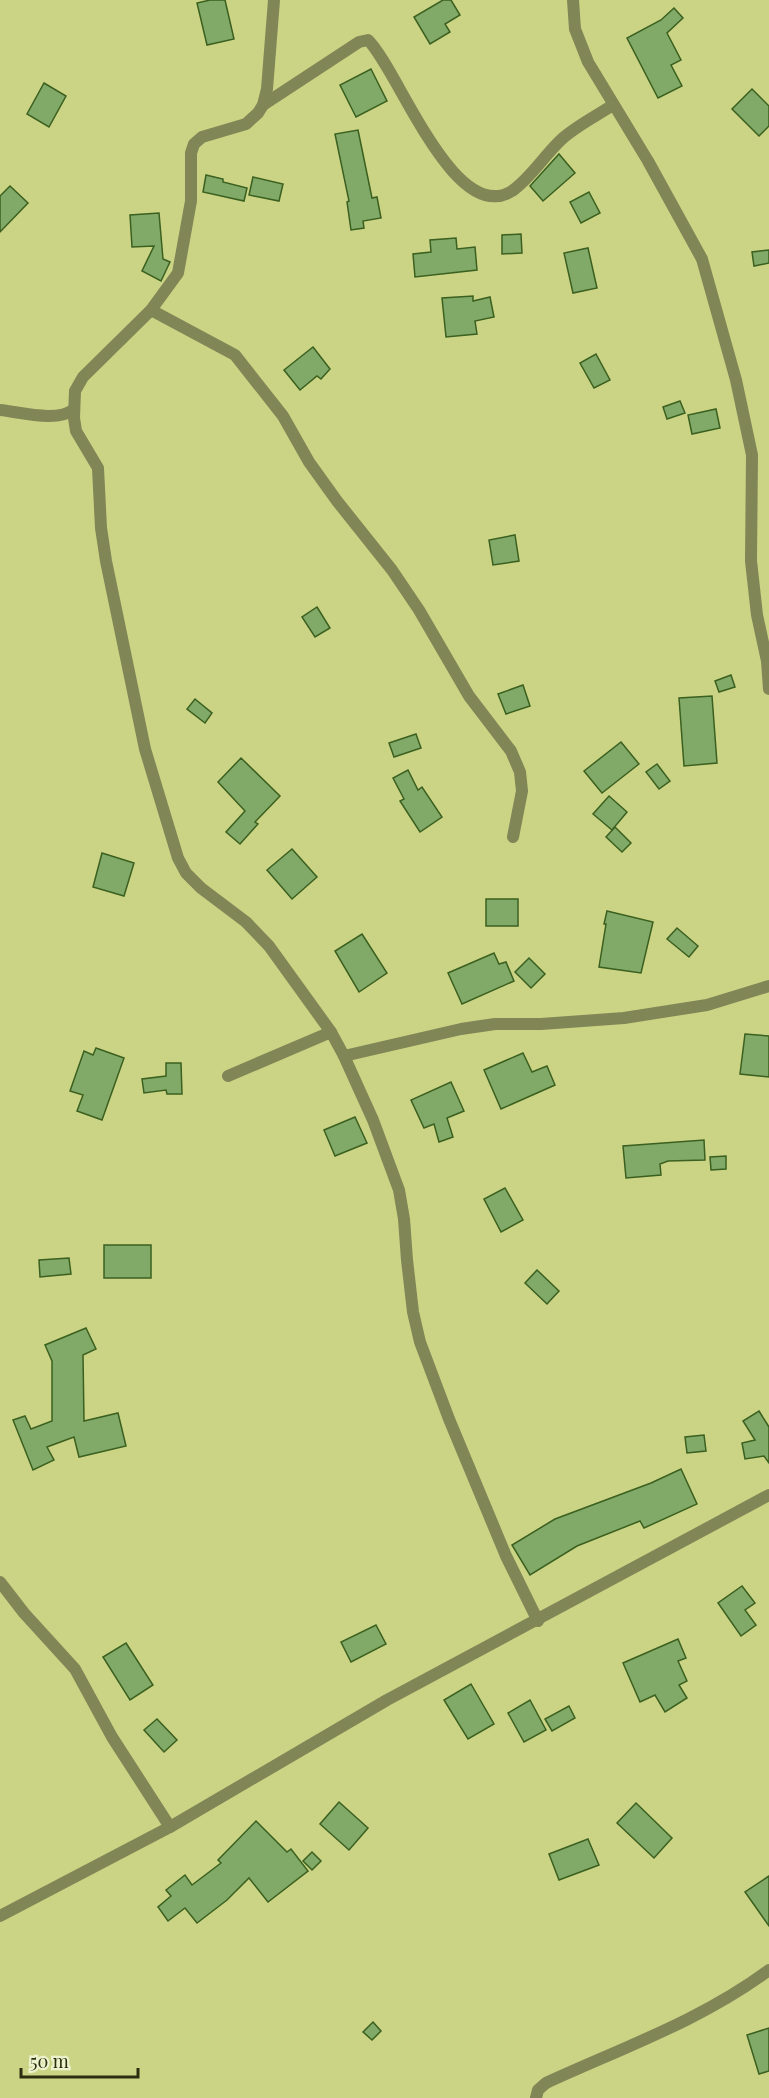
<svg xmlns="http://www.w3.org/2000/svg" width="769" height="2098" font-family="'Playfair Display',serif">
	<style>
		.building { fill: #81a967; stroke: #3b601f; stroke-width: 1.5 }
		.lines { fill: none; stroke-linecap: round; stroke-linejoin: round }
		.street { stroke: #808655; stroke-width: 12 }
	</style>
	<rect width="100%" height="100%" fill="#cbd485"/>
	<!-- building -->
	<g class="building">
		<path d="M210 0H225L234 39 207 45 197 3Z"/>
		<path d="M443 0H451L460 15 445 24 450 32 430 44 414 17Z"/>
		<path d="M674 8 683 18 667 33 681 60 671 65 682 86 658 98 627 38 661 20Z"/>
		<path d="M371 69 387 101 356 117 340 85Z"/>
		<path d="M44 83 66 96 49 127 27 114Z"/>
		<path d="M752 89 769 106V126L759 136 732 109Z"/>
		<path d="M358 130 372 198 377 197 381 218 363 221 364 228 351 230 347 202 349 201 335 134Z"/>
		<path d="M559 154 575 173 543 201 530 186Z"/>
		<path d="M206 175 223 179V182L247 188 244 201 203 192Z"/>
		<path d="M253 177 283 184 279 201 249 195Z"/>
		<path d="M10 186 28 203 0 232V196Z"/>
		<path d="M589 192 600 213 581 223 570 202Z"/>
		<path d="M159 213 163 259 170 262 161 281 142 271 154 246 132 247 130 215Z"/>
		<path d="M521 234 522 253 502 254V235Z"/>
		<path d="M456 238 457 249 475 247 477 270 415 277 413 254 431 252 430 240Z"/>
		<path d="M588 248 597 288 573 293 564 253Z"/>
		<path d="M769 250V263L754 266 752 252Z"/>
		<path d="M473 296V301L490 297 494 317 475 321 477 334 446 337 442 298Z"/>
		<path d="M313 347 330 369 321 379 317 376 300 390 284 370Z"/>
		<path d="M596 354 610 380 594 388 580 363Z"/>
		<path d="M680 401 685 413 667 419 663 407Z"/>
		<path d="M716 409 720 428 692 434 688 415Z"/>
		<path d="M515 535 519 561 493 565 489 540Z"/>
		<path d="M317 607 330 628 315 637 302 617Z"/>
		<path d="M731 675 735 687 719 692 715 681Z"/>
		<path d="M523 685 530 706 506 714 498 694Z"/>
		<path d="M712 696 717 763 684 766 679 698Z"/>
		<path d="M195 699 212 713 205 723 187 709Z"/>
		<path d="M416 734 421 748 394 757 389 743Z"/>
		<path d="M621 742 639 764 602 793 584 771Z"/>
		<path d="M241 758 280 796 255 822 258 824 240 844 226 832 245 811 218 782Z"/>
		<path d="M657 764 670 781 659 789 646 772Z"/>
		<path d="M408 770 418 790 422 787 442 817 420 832 400 801 404 799 393 778Z"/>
		<path d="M609 796 627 812 612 830 593 814Z"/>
		<path d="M615 827 631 843 622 852 606 837Z"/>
		<path d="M292 849 317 877 292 899 267 870Z"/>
		<path d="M102 853 134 863 124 896 93 887Z"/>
		<rect x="486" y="899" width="32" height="27"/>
		<path d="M607 911 653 922 641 973 599 967 606 924H604Z"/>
		<path d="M677 928 698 946 689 957 667 939Z"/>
		<path d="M362 934 387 973 359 992 335 951Z"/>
		<path d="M494 953 499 964 506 962 514 981 462 1004 448 973Z"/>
		<path d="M529 958 545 974 531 988 515 972Z"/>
		<path d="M745 1034 769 1036V1077L740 1074Z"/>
		<path d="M96 1048 124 1058 102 1120 77 1111 83 1095 70 1091 84 1051 93 1055Z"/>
		<path d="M523 1053 532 1072 547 1066 555 1085 501 1109 484 1070Z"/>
		<path d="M166 1063H181L182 1094H167L166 1090 144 1093 142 1079 166 1076Z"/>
		<path d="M451 1082 464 1111 447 1118 453 1137 439 1142 434 1124 424 1128 411 1100Z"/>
		<path d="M355 1117 367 1143 335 1156 324 1130Z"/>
		<path d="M704 1140 705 1160 668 1161 660 1164 661 1175 626 1178 623 1146Z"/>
		<path d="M726 1156V1169L711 1170 710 1157Z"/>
		<path d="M505 1188 523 1220 501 1232 484 1199Z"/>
		<rect x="104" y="1245" width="47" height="33"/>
		<path d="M69 1258 71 1274 40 1277 39 1260Z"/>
		<path d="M537 1270 559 1291 547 1304 525 1283Z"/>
		<path d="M86 1328 96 1349 83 1355 84 1421 118 1413 126 1446 79 1457 74 1437 47 1447 54 1460 33 1470 13 1420 25 1416 31 1429 52 1421V1361L45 1345Z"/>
		<path d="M759 1411 769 1427V1463L764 1456 745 1459 742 1443 755 1440 743 1421Z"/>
		<path d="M704 1435 706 1451 687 1453 685 1437Z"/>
		<path d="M681 1469 697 1504 644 1528 640 1521 577 1546 530 1575 512 1545 555 1519 651 1483Z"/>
		<path d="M742 1586 755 1603 745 1610 756 1625 741 1636 718 1603Z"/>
		<path d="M376 1625 386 1644 351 1662 341 1642Z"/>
		<path d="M678 1639 686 1658 678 1661 687 1681 679 1685 687 1698 665 1712 655 1695 640 1702 623 1663Z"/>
		<path d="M126 1643 153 1685 130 1700 103 1657Z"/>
		<path d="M471 1684 494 1724 468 1739 444 1700Z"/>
		<path d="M530 1700 546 1730 524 1742 508 1713Z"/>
		<path d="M569 1706 575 1718 552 1731 545 1719Z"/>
		<path d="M157 1719 177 1740 164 1752 144 1730Z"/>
		<path d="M339 1802 368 1828 349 1850 320 1824Z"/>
		<path d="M636 1803 672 1838 654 1858 617 1823Z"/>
		<path d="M256 1821 287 1852 291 1849 308 1871 268 1902 249 1878 227 1900 197 1923 185 1908 168 1921 158 1907 171 1896 166 1890 185 1875 192 1885 221 1863 218 1860Z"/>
		<path d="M588 1839 599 1865 559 1880 549 1854Z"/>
		<path d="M312 1852 321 1861 312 1870 303 1861Z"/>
		<path d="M769 1876V1926L745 1892Z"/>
		<path d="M373 2022 381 2031 372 2040 363 2032Z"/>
		<path d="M769 2028V2071L759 2074 747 2035Z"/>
	</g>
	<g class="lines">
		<!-- street -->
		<g class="street">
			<path d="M274 0 267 89 263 105 258 113 246 124 202 137 194 144 191 153V201L178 273 151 310 83 377 75 391 74 418 76 431 98 468 101 528 106 561 145 749 178 858 186 873 201 888 246 922 269 946 331 1032 344 1056 373 1120 399 1190 404 1219 407 1260 413 1312 420 1342 449 1419 506 1556 538 1621"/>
			<path d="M573 0 575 29 588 62 648 161 702 259 736 380 752 455 751 561 757 615 767 661 769 689"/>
			<path d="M263 105 359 42 368 40C398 69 454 227 512 191 532 177 545 154 563 138 578 125 596 116 613 105"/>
			<path d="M151 310 235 355 283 416 309 462 337 501 392 570 419 610 469 696 511 751 520 772 522 791 513 837"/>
			<path d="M0 410C20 412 58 423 74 409"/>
			<path d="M344 1056 461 1029 495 1024H541L624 1018 707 1005 769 986"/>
			<path d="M228 1076 331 1032"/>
			<path d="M0 1582 24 1613 75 1669 112 1737 170 1827"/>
			<path d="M0 1916 170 1827 387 1700 769 1495"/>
			<path d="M536 2098 538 2090 546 2083C622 2048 702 2020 769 1970"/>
		</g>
	</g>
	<!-- scale -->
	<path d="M21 2068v9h117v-9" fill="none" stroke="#2c2f0f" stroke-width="3"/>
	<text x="30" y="2068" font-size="18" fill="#2c2f0f" stroke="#ecf2cb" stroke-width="4.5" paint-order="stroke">50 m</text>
</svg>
